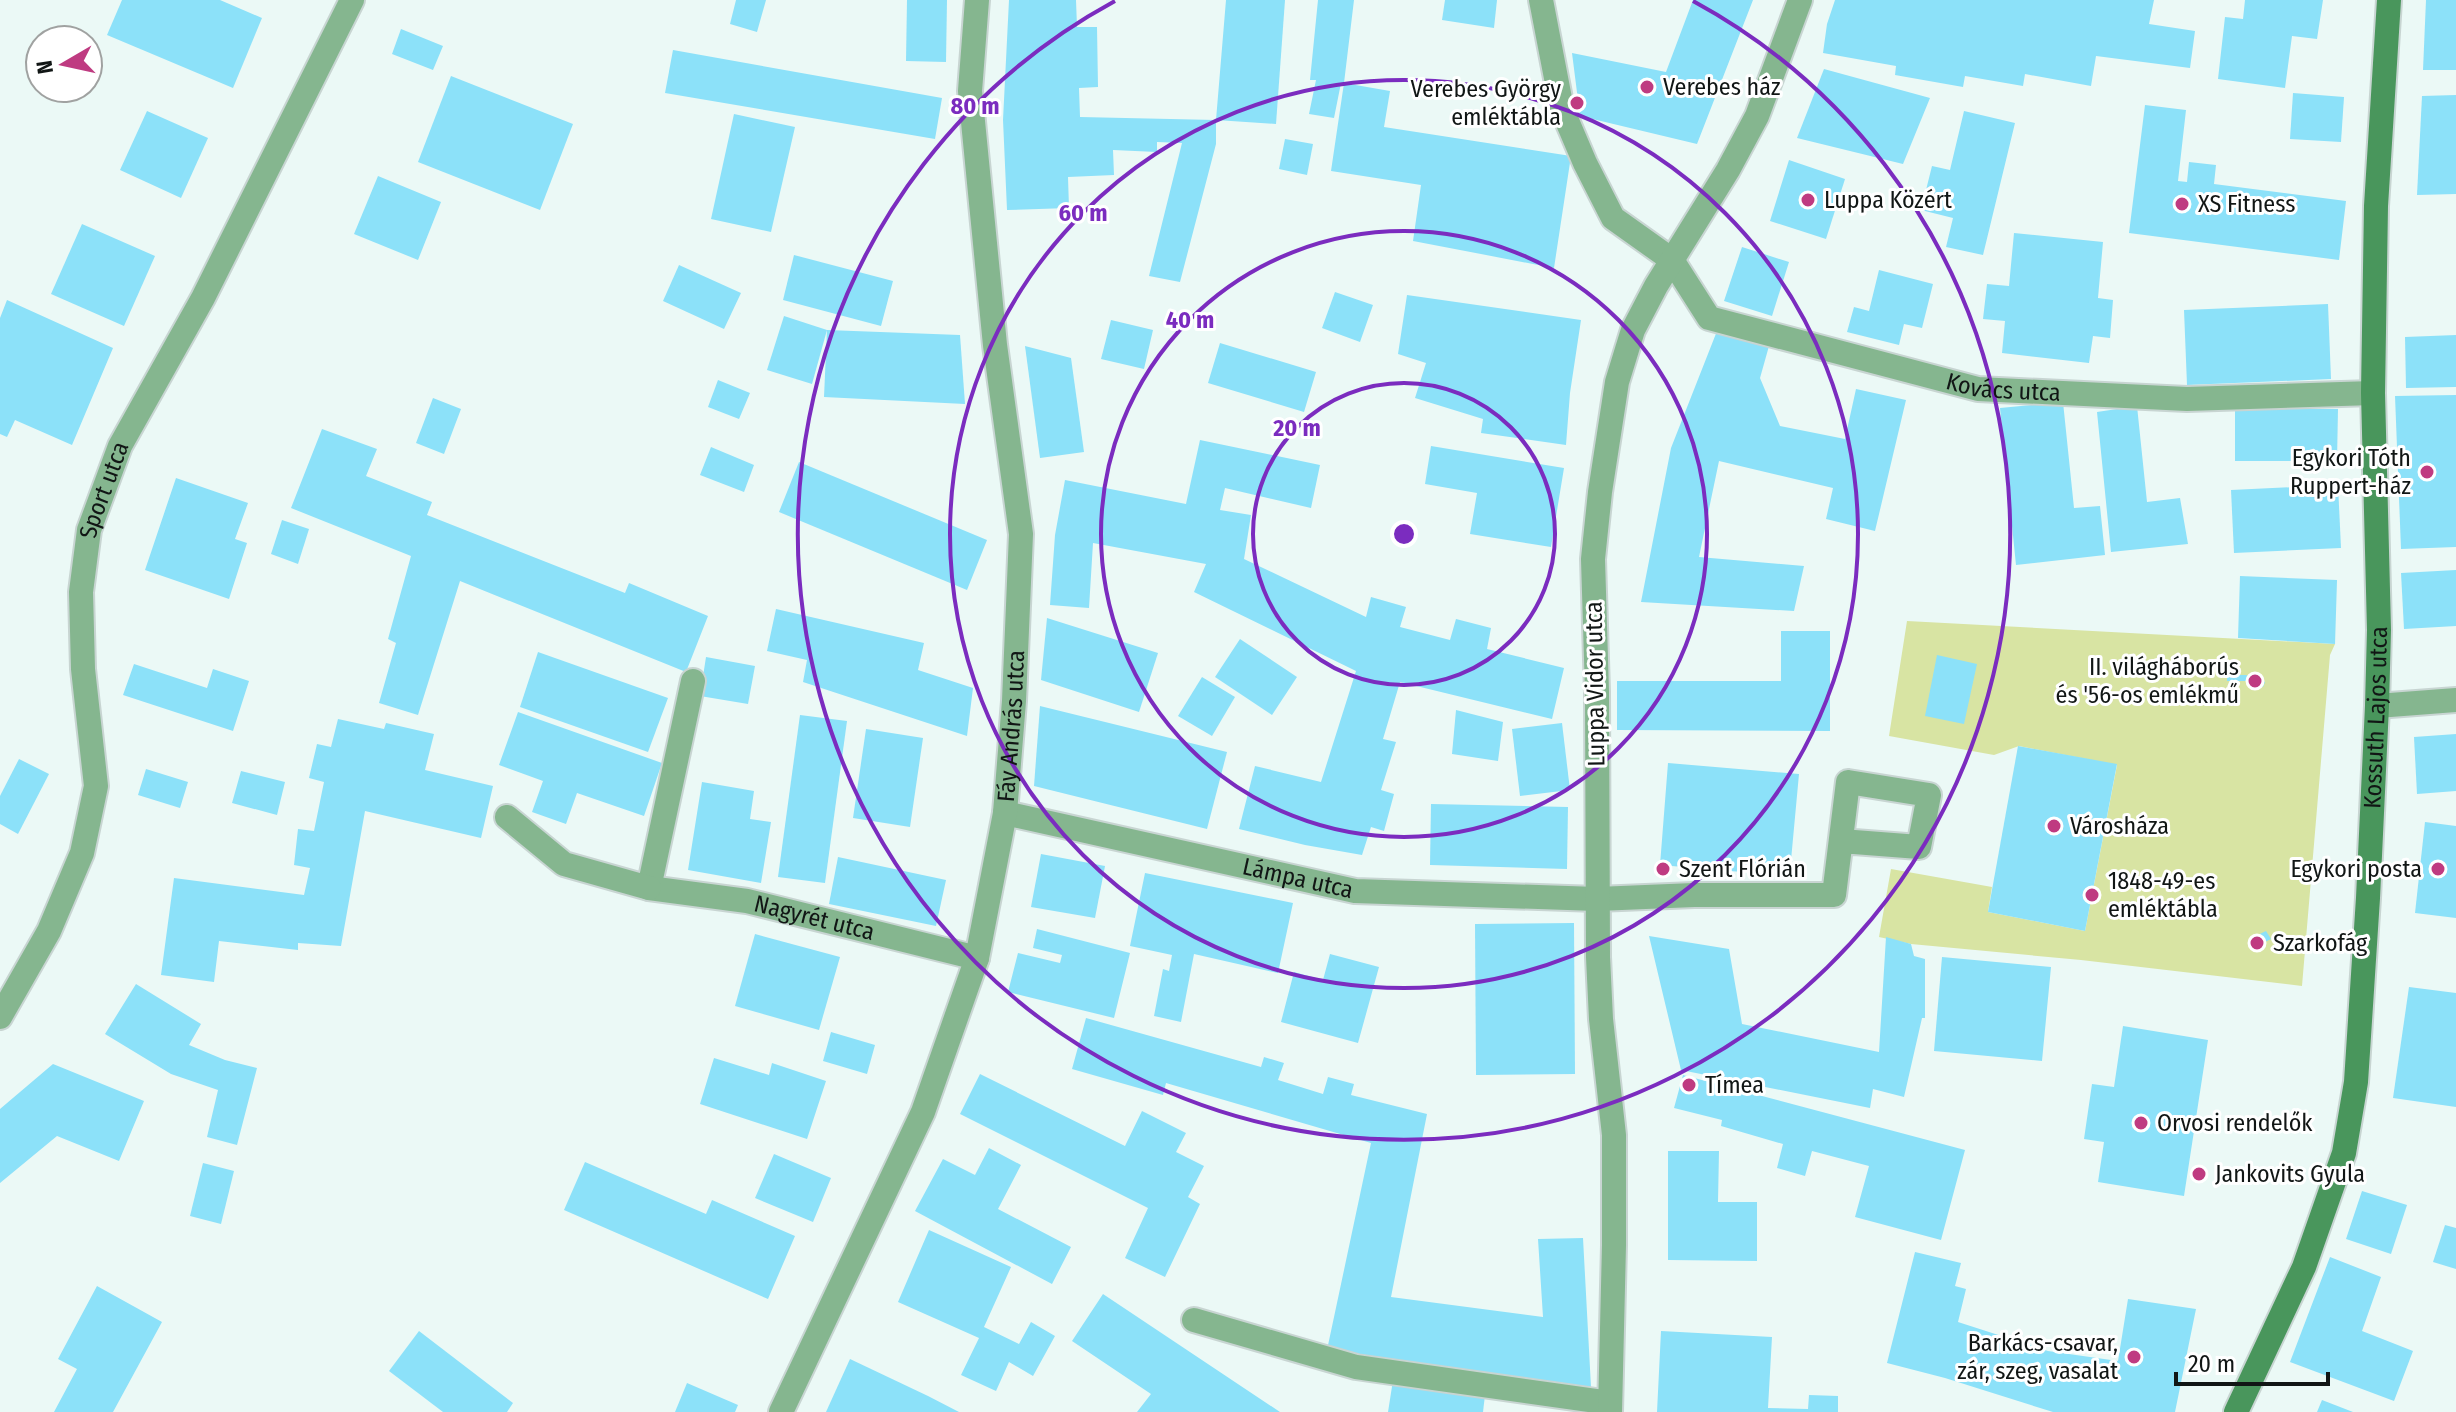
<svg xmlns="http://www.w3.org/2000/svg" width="2456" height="1412" font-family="'Fira Sans Condensed',sans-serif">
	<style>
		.green { fill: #d8e4a3 }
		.building { fill: #8ce1f9 }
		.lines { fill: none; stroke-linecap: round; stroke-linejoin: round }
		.service-casing { stroke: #c8d5d2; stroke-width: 28 }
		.minor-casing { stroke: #c8d5d2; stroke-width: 28 }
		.tertiary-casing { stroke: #c8d5d2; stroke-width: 28 }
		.secondary-casing { stroke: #c8d5d2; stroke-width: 28 }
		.service { stroke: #85b68f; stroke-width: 24 }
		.minor { stroke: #85b68f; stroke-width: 24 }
		.tertiary { stroke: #85b68f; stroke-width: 24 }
		.secondary { stroke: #49965c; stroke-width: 24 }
		.ring { fill: none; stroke: #7b2cbf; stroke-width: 4 }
		.poi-dot { fill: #bf3b81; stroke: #fff; stroke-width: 3 }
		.labels { text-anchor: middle; stroke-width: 6; stroke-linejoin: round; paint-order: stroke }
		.poi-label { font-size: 24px; fill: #111615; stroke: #fff; text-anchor: start }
		.street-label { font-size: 24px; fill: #111615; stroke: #fff }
		.centre { fill: #7b2cbf; stroke: #fff; stroke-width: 4 }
		.ring-label { font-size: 24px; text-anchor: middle; font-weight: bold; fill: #7b2cbf; stroke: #fff; stroke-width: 6; stroke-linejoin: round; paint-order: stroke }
	</style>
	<rect width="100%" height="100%" fill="#ebf9f6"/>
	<!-- green -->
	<path class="green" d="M1907 621 2335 644 2330 655 2302 986 2081 960 1911 944 1879 937 1891 869 1992 887 1988 912 2085 931 2117 765 2019 746 1994 755 1889 736Z"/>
	<!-- building -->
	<g class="building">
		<path d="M122 0H220L262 18 233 88 107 35Z"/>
		<path d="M736 0H766L757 32 730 24Z"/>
		<path d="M907 0H947L946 62 906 61Z"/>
		<path d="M1009 0H1076L1077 27H1097L1098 87 1079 88 1080 117 1216 120V144L1180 282 1149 276 1182 143 1157 142V152L1113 150 1114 175 1068 177 1069 208 1007 210 1003 120Z"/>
		<path d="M1226 0H1285L1276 124 1216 120Z"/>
		<path d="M1318 0H1354L1344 83H1341L1334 118 1309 114 1316 80H1310Z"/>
		<path d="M1445 0H1497L1494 28 1442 20Z"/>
		<path d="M1693 0H1753L1697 144 1580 116 1572 53 1666 72Z"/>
		<path d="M1835 0H2154L2149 24 2195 31 2190 68 2096 56 2091 86 2025 74 2023 86 1965 76 1963 87 1895 75 1896 66 1823 53 1827 24Z"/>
		<path d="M2245 0H2323L2317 39 2292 36 2285 88 2218 79 2225 17 2243 19Z"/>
		<path d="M2426 0H2456V70H2423Z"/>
		<path d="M401 29 443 46 433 70 392 54Z"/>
		<path d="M673 50 942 98 935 139 665 93Z"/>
		<path d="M1824 69 1930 98 1903 164 1797 138Z"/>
		<path d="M451 76 573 124 540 210 418 162Z"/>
		<path d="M1344 83 1390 91 1384 127 1571 156 1554 268 1413 241 1421 185 1331 171Z"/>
		<path d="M2293 93 2344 97 2341 142 2290 139Z"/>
		<path d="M2456 95V194L2417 195 2422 96Z"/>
		<path d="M2145 105 2186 110 2178 181 2187 182 2189 162 2216 165 2214 184 2346 201 2339 260 2129 233Z"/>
		<path d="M147 111 208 138 181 198 120 170Z"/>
		<path d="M1964 111 2015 123 1983 255 1946 247 1953 218 1921 210 1932 166 1950 170Z"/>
		<path d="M734 114 795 127 771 232 711 219Z"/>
		<path d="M1285 139 1313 144 1307 175 1279 169Z"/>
		<path d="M1789 160 1845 179 1826 239 1770 221Z"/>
		<path d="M378 176 441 202 418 260 354 234Z"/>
		<path d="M82 224 155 256 124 326 51 294Z"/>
		<path d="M2014 233 2103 242 2098 298 2113 300 2110 338 2093 336 2089 363 2002 353 2005 321 1983 319 1987 284 2009 286Z"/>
		<path d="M1742 247 1789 262 1772 316 1724 301Z"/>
		<path d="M794 255 893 281 881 326 783 300Z"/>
		<path d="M679 265 741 293 724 329 663 301Z"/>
		<path d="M1879 270 1933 284 1922 328 1904 324 1899 345 1847 332 1854 307 1869 311Z"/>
		<path d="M1335 292 1373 305 1360 342 1322 328Z"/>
		<path d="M1407 295 1581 320 1570 393 1566 445 1481 433 1483 419 1415 398 1426 363 1398 354Z"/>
		<path d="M7 300 113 348 72 445 15 420 7 437 0 434V318Z"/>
		<path d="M2328 304 2331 379 2187 385 2184 310Z"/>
		<path d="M784 316 827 330 812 384 767 370Z"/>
		<path d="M1111 320 1153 330 1144 369 1101 359Z"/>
		<path d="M827 330 960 335 965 404 824 397Z"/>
		<path d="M1717 331 1769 346 1760 378 1780 426 1845 439 1856 389 1906 400 1875 531 1826 519 1833 488 1719 461 1699 557 1804 566 1794 611 1641 602 1671 448Z"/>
		<path d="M2456 335V387L2406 388 2405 337Z"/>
		<path d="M1220 343 1316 372 1304 412 1208 383Z"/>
		<path d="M1025 346 1071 358 1084 452 1040 458Z"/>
		<path d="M718 380 750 393 739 419 708 407Z"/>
		<path d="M2456 395V547L2401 549 2395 396Z"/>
		<path d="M433 398 461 409 444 454 416 443Z"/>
		<path d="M2063 402 2074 508 2100 506 2105 555 2016 565 2000 408Z"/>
		<path d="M2137 406 2147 502 2180 498 2188 544 2111 552 2097 412Z"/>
		<path d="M2235 409H2338L2337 461H2235Z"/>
		<path d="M322 429 377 449 366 476 432 502 427 515 625 593 629 583 708 616 686 672 460 581 418 715 379 703 396 643 388 639 411 556 291 508Z"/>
		<path d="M1200 440 1320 465 1311 508 1225 488 1220 510 1251 515 1244 559 1366 617 1371 597 1406 607 1400 627 1450 640 1456 619 1491 628 1487 649 1564 668 1552 719 1400 682 1383 739 1396 742 1381 790 1394 794 1384 831 1371 827 1362 855 1305 845 1239 829 1255 766 1321 782 1356 671 1194 592 1206 564 1093 543 1089 608 1050 605 1055 535 1065 480 1186 504Z"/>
		<path d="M1431 446 1564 468 1551 547 1470 534 1477 493 1425 484Z"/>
		<path d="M711 447 754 465 744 492 700 475Z"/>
		<path d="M799 462 987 540 967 590 779 512Z"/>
		<path d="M176 478 248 503 235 539 247 543 229 599 145 570Z"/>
		<path d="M2338 485 2341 548 2234 553 2231 490Z"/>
		<path d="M282 520 309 529 298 564 271 554Z"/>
		<path d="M2456 570V626L2404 629 2401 573Z"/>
		<path d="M2240 576 2337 580 2335 644 2238 638Z"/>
		<path d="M776 609 924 643 918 670 973 688 967 736 803 682 807 660 767 651Z"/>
		<path d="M1047 618 1158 653 1139 712 1041 680Z"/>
		<path d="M1781 631H1830V731L1617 730V681H1781Z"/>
		<path d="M1240 639 1297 677 1272 715 1215 677Z"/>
		<path d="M538 652 668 698 648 752 520 707Z"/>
		<path d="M1937 655 1977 664 1964 724 1925 716Z"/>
		<path d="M706 657 755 666 748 704 700 696Z"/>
		<path d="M134 664 207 688 213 669 249 681 233 731 123 695Z"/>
		<path d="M2231 675H2246L2265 682 2263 687 2249 681H2227V676Z"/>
		<path d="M1202 677 1235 697 1212 736 1178 716Z"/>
		<path d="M1040 706 1227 752 1207 829 1034 786Z"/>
		<path d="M1456 710 1503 722 1498 761 1452 754Z"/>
		<path d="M518 712 662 763 644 816 577 793 566 824 532 812 543 781 499 765Z"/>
		<path d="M800 715 847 721 825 883 778 877Z"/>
		<path d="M338 719 384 729 386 723 434 734 425 770 493 786 481 838 365 811 341 946 298 943V950L219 941 214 982 161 975 174 878 304 895 310 868 294 865 298 829 314 831 324 782 309 778 317 744 331 747Z"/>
		<path d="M1562 723 1570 790 1520 796 1512 729Z"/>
		<path d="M866 729 923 738 910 827 853 818Z"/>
		<path d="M2456 734V791L2417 794 2414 737Z"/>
		<path d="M2018 746 2117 764 2085 931 1988 912Z"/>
		<path d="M19 759 49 774 18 834 0 824V796Z"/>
		<path d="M1668 763 1799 774 1790 871 1743 867 1742 872 1660 865Z"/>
		<path d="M146 769 188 782 180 808 138 795Z"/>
		<path d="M241 771 285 782 277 815 232 803Z"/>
		<path d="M702 782 754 791 750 819 771 822 761 883 688 870Z"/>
		<path d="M1431 804 1568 807 1567 869 1430 865Z"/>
		<path d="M2425 822 2456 826V918L2415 913Z"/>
		<path d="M1041 854 1105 866 1095 918 1031 907Z"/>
		<path d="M838 857 946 880 936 926 829 904Z"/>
		<path d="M1145 873 1293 903 1278 973 1194 954 1181 1022 1154 1016 1163 969 1169 971 1172 955 1130 946Z"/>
		<path d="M1574 923 1575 1074 1476 1075 1475 924Z"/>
		<path d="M1037 929 1130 953 1114 1018 1008 992 1018 953 1060 963 1062 955 1033 948Z"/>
		<path d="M2266 931 2271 939 2253 948 2249 939Z"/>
		<path d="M755 934 840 957 819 1030 735 1006Z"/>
		<path d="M1649 936 1729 949 1742 1024 1879 1052 1886 937 1911 944 1914 956 1925 959V1018H1922L1904 1097 1873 1089 1870 1108 1681 1070Z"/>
		<path d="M1330 954 1379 967 1358 1043 1281 1022 1294 972 1323 980Z"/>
		<path d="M1942 957 2051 967 2042 1061 1934 1051Z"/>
		<path d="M136 984 201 1024 189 1045 225 1060 257 1068 237 1145 207 1137 218 1090 171 1074 105 1034Z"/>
		<path d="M2409 987 2456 993V1107L2393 1098Z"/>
		<path d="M1086 1018 1261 1067 1264 1057 1284 1063 1278 1080 1323 1094 1328 1077 1354 1084 1351 1095 1427 1114 1391 1297 1543 1317 1538 1239 1583 1238 1591 1387 1327 1350 1371 1143 1166 1083 1163 1095 1072 1069Z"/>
		<path d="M2123 1026 2208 1040 2184 1196 2098 1182 2104 1142 2084 1139 2092 1084 2114 1087Z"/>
		<path d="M831 1032 875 1045 867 1074 823 1061Z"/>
		<path d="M714 1058 769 1075 772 1063 826 1081 807 1139 700 1104Z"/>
		<path d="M53 1064 144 1101 119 1161 57 1136 0 1183V1109Z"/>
		<path d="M980 1074 1125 1146 1142 1111 1186 1133 1176 1152 1204 1166 1188 1197 1200 1204 1165 1277 1125 1258 1148 1208 960 1114Z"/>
		<path d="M1683 1075 1965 1150 1941 1240 1855 1217 1869 1166 1812 1151 1805 1176 1777 1168 1783 1144 1721 1126 1722 1120 1674 1108Z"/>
		<path d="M989 1148 1021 1165 998 1209 1071 1247 1052 1284 915 1211 943 1159 975 1175Z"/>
		<path d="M1668 1151H1719L1718 1202H1757V1261L1668 1260Z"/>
		<path d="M774 1154 831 1178 813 1222 755 1198Z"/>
		<path d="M585 1162 706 1214 712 1200 795 1236 768 1299 564 1210Z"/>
		<path d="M203 1163 234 1171 221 1224 190 1216Z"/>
		<path d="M2362 1191 2407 1205 2391 1254 2346 1239Z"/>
		<path d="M2445 1225 2456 1228V1269L2433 1262Z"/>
		<path d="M929 1230 1011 1267 984 1327 1019 1344 1031 1322 1055 1336 1033 1376 1009 1362 996 1391 961 1375 979 1338 898 1302Z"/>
		<path d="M1915 1252 1961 1263 1955 1286 1966 1289 1958 1322 2048 1351 2118 1361 2128 1299 2196 1309 2175 1412H2053L1945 1378 1887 1363Z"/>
		<path d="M2330 1257 2381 1277 2362 1331 2413 1351 2394 1401 2290 1362Z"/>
		<path d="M97 1286 162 1322 113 1412H54L77 1369 58 1359Z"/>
		<path d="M1103 1294 1280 1412H1137L1151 1394 1072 1341Z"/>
		<path d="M419 1331 513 1403 507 1412H443L389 1371Z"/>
		<path d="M1661 1331 1772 1337 1768 1408 1808 1409 1809 1395 1838 1396V1412H1657Z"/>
		<path d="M850 1359 928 1396 959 1412H826Z"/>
		<path d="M1393 1380 1485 1395 1483 1412H1388Z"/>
		<path d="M687 1383 738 1405 735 1412H675Z"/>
		<path d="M2322 1400 2353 1412H2317Z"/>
	</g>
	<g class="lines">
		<defs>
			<g id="service">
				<path d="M2377 706 2456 700"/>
				<path d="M1597 899 1694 895H1834L1848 782 1929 795 1919 847 1841 841"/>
				<path d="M1194 1320 1356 1367 1610 1403"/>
			</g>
			<g id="minor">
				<path id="s1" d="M1541 0 1562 109 1585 163 1613 218 1672 260 1709 318 1978 389 2187 399 2373 393"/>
				<path id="s2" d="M693 681 649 888 747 901 977 958"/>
				<path id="s3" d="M1005 813 1355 891 1597 899"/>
				<path d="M507 817 564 864 649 888"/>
				<path id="s4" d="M0 1017 49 931 82 853 96 786 83 669 81 592 89 530 120 446 203 298 352 0"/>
			</g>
			<g id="tertiary">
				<path id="s5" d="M781 1412 923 1112 977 958 1005 813 1014 701 1021 534 995 345 970 91 977 0"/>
				<path d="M1610 1412 1614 1245V1135L1601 1019 1598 957 1597 692 1593 559 1600 492 1617 382 1633 330 1656 286 1728 170 1757 116 1800 0"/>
			</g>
			<g id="secondary">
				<path id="s6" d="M2236 1412 2304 1267 2344 1153 2356 1082 2368 898 2377 706 2379 630 2373 393 2376 206 2389 0"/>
			</g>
		</defs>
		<!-- service casing -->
		<use href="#service" class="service-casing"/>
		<!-- minor casing -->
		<use href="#minor" class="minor-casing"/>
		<!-- tertiary casing -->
		<use href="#tertiary" class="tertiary-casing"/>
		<!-- secondary casing -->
		<use href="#secondary" class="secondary-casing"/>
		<!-- service -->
		<use href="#service" class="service"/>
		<!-- minor -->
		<use href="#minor" class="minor"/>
		<!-- tertiary -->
		<use href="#tertiary" class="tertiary"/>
		<!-- secondary -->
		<use href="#secondary" class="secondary"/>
	</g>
	<!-- distance rings -->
	<g class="ring">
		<circle cx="1404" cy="534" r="151"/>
		<circle cx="1404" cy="534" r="303"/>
		<circle cx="1404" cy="534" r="454"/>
		<path d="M1693 1A606 606 0 1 1 1115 1"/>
	</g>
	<!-- markers -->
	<g class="poi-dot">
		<circle cx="1647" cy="87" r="8"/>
		<circle cx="1577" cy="103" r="8"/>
		<circle cx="1808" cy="200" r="8"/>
		<circle cx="2182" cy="204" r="8"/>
		<circle cx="2427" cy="472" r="8"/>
		<circle cx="2255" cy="681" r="8"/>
		<circle cx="2054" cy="826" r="8"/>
		<circle cx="1663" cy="869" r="8"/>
		<circle cx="2438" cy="869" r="8"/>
		<circle cx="2092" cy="895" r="8"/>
		<circle cx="2257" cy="943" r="8"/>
		<circle cx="1689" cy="1085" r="8"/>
		<circle cx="2141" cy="1123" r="8"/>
		<circle cx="2199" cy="1174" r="8"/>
		<circle cx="2134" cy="1357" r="8"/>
	</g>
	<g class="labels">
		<!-- poi labels -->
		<g class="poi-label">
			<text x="1663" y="95">Verebes ház</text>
			<text x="1561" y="97" text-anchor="end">Verebes György<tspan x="1561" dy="28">emléktábla</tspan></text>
			<text x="1824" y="208">Luppa Közért</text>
			<text x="2198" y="212">XS Fitness</text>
			<text x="2411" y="466" text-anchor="end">Egykori Tóth<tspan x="2411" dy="28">Ruppert-ház</tspan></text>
			<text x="2239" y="675" text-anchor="end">II. világháborús<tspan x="2239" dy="28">és '56-os emlékmű</tspan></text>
			<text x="2070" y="834">Városháza</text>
			<text x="1679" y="877">Szent Flórián</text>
			<text x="2422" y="877" text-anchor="end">Egykori posta</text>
			<text x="2108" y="889">1848-49-es<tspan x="2108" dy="28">emléktábla</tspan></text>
			<text x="2273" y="951">Szarkofág</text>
			<text x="1705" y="1093">Tímea</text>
			<text x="2157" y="1131">Orvosi rendelők</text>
			<text x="2215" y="1182">Jankovits Gyula</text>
			<text x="2118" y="1351" text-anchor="end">Barkács-csavar,<tspan x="2118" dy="28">zár, szeg, vasalat</tspan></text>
		</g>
		<!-- street labels -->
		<g class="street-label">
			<text dy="8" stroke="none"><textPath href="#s1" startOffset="676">Kovács utca</textPath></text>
			<text dy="8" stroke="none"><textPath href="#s4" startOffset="552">Sport utca</textPath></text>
			<text transform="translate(1595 684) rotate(-91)" y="8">Luppa Vidor utca</text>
			<text dy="8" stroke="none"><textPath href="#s6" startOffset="718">Kossuth Lajos utca</textPath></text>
			<text dy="8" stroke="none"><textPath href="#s5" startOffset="730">Fáy András utca</textPath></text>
			<text dy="8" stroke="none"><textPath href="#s3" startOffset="300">Lámpa utca</textPath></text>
			<text dy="8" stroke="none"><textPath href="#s2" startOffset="380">Nagyrét utca</textPath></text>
		</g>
	</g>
	<circle cx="1404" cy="534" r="12" class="centre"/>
	<g class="ring-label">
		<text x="975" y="114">80 m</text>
		<text x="1083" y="221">60 m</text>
		<text x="1190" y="328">40 m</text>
		<text x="1297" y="436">20 m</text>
	</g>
	<!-- north arrow -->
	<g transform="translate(64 64) rotate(261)"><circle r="38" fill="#ffffff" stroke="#a0a2a1" stroke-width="2"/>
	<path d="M0-6L14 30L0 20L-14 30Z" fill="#bf3b81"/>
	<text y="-12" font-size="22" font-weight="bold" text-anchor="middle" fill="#111615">N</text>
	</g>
	<!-- scale -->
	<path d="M2176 1372v12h152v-12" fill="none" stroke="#111615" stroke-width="4"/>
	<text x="2188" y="1372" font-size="24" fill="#111615" stroke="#ffffff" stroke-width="6" paint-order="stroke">20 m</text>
</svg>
